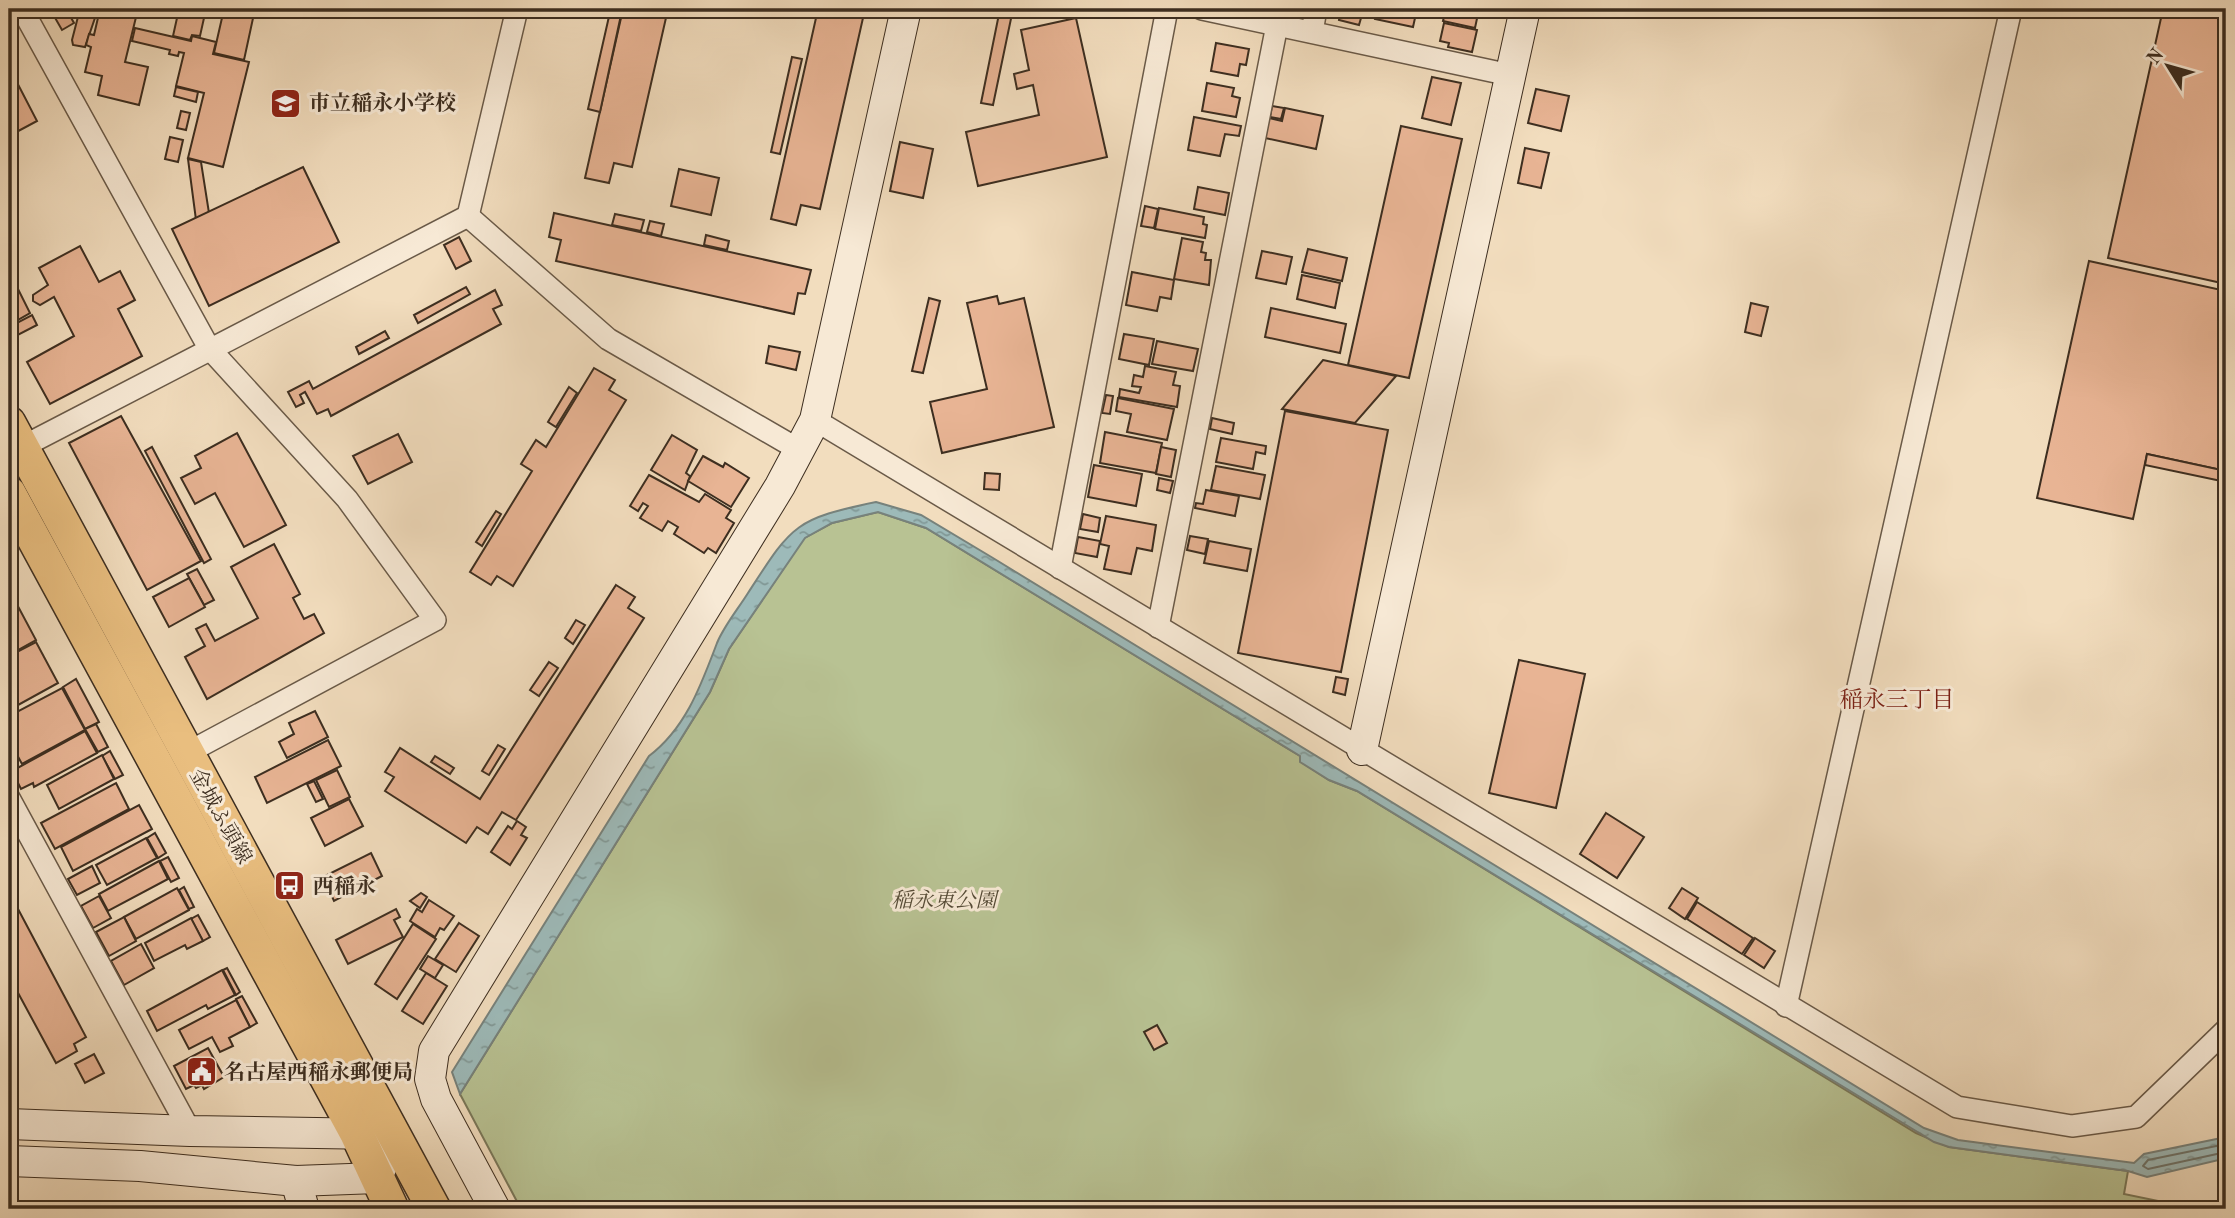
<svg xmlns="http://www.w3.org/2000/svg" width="2235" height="1218" font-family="'Old Standard TT','Noto Serif JP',serif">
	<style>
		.green { fill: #b8c293; stroke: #7a785a; stroke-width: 2 }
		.water { fill: url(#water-ripples); stroke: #77827c; stroke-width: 2 }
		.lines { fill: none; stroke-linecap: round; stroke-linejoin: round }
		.shore { stroke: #6d746c; stroke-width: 2 }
		.building { fill: #e8b494; stroke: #3d2e20; stroke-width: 2 }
		.street-casing { stroke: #6a5a48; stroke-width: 24 }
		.secondary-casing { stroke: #3d2e20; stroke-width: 32 }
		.primary-casing { stroke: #3d2e20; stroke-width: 36 }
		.street { stroke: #f7e9d5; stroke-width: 21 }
		.secondary { stroke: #f7e9d5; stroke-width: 30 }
		.primary { stroke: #e9be7f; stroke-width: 33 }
		.labels { text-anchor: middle; stroke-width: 6; stroke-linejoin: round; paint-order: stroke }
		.poi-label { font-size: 21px; font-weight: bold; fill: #3d2e20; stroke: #f7e9d5; text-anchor: start }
		.street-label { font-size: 21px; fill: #3d2e20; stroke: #f7e9d5 }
		.park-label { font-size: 21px; font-style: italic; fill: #564c37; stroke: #f7e9d5 }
		.neighbourhood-label { font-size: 23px; fill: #7a1f14; stroke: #f7e9d5 }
	</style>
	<defs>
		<pattern id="water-ripples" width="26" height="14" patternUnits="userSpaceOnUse" patternTransform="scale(1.75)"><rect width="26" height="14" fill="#9dbab9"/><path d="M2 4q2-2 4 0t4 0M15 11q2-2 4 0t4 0" fill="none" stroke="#819896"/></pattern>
	</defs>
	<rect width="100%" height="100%" fill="#f2ddbe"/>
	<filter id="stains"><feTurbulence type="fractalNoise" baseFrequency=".00286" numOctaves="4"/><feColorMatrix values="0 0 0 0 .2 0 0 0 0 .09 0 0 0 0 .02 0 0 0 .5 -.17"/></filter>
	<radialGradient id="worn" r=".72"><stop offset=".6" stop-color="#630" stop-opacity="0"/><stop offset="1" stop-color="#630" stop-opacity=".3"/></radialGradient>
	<!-- green -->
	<path class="green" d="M878 512 926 528 1300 756 1301 762 1329 780 1357 791 1916 1133 1949 1147 2128 1171 2124 1194 2197 1209H521L460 1094 710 692 729 649 804 538 832 523Z"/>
	<!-- water -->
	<path class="water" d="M876 502 921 515 993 558 1924 1128 1958 1140 2134 1163 2144 1154 2226 1137 2223 1159 2147 1177 2128 1171 1949 1147 1934 1142 1357 791 1329 780 1300 762V756L926 528 878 512 832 523 805 538 729 649 710 692 460 1094 452 1072 649 756C686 728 701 685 717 643 724 626 738 609 748 593 792 525 794 519 876 502Z"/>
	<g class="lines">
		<!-- shore -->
		<path class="shore" d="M2226 1144 2148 1160 2143 1166 2148 1169 2226 1152"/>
	</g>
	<!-- building -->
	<g class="building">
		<path d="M50 9H66L74 23 62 30Z"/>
		<path d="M80 9 97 12 85 47 73 45 72 40Z"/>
		<path d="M100 9H138L125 62 148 67 139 105 98 95 102 76 85 72 91 47 86 45 89 34 94 35Z"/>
		<path d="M179 9H206L200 36 192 35 190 40 173 36Z"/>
		<path d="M224 9H255L244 60 214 53Z"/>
		<path d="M623 9H668L632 167 614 163 609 183 585 178Z"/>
		<path d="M818 9H865L820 209 801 205 796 225 771 219Z"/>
		<path d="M1000 9H1013L993 105 981 103Z"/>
		<path d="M1377 9H1417L1413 27 1375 19Z"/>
		<path d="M1446 9H1479L1475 28 1443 21Z"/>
		<path d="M2163 9H2226V284L2108 258Z"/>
		<path d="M610 12 621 15 600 112 588 109Z"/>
		<path d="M1340 14 1361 18 1359 25 1339 20Z"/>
		<path d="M1076 18 1107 157 978 186 966 132 1039 115 1033 85 1017 89 1014 74 1029 70 1021 30Z"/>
		<path d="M1444 23 1477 30 1472 52 1448 47 1449 43 1440 41Z"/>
		<path d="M135 28 191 41 192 36 216 42 213 54 249 62 223 167 188 158 204 93 176 86 184 53 179 52 178 56 169 54 170 50 132 41Z"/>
		<path d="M1216 43 1249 49 1246 65 1240 64 1238 76 1211 71Z"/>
		<path d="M792 57 802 59 780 154 771 152Z"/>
		<path d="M9 67 37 121 9 136Z"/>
		<path d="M1432 77 1461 83 1451 125 1422 118Z"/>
		<path d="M1207 83 1234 88 1232 96 1240 98 1236 117 1202 111Z"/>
		<path d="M176 87 198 92 196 102 174 96Z"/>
		<path d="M1536 89 1569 96 1561 131 1528 123Z"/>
		<path d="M1272 106 1284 108 1281 119 1270 117Z"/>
		<path d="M1285 108 1323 116 1316 149 1265 138 1269 118 1282 121Z"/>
		<path d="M181 111 190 113 186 130 177 128Z"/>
		<path d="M1194 117 1241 126 1239 136 1225 134 1220 156 1188 150Z"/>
		<path d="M1401 126 1462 139 1409 378 1348 365Z"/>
		<path d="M170 137 183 140 178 162 165 159Z"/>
		<path d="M900 142 933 149 923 198 890 191Z"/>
		<path d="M1525 148 1549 153 1541 188 1518 183Z"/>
		<path d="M188 159 201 162 209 213 196 220Z"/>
		<path d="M303 167 339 242 209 306 172 229Z"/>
		<path d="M679 169 719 178 711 215 671 206Z"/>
		<path d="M1198 187 1229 193 1225 215 1194 209Z"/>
		<path d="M1145 206 1158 209 1154 228 1141 226Z"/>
		<path d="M1159 208 1204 217 1203 224 1207 225 1205 238 1155 229Z"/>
		<path d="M554 213 811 270 805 294 798 293 794 314 556 261 561 240 549 237Z"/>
		<path d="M615 214 644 220 641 231 612 225Z"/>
		<path d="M650 221 664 224 661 236 647 232Z"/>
		<path d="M706 235 729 241 727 250 704 245Z"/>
		<path d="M459 237 471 261 456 269 444 245Z"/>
		<path d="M1182 238 1203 242 1201 252 1206 253 1205 260H1211L1209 285 1174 279Z"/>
		<path d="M80 246 99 282 120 271 135 300 118 309 142 356 50 404 27 362 74 336 54 297 40 305 33 301V295L48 285 39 268Z"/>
		<path d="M1308 249 1347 258 1342 281 1302 272Z"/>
		<path d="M1262 251 1292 257 1286 284 1256 278Z"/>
		<path d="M2089 261 2226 291V471L2147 454 2133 519 2037 498Z"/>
		<path d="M1132 272 1174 280 1171 299 1160 297 1157 311 1126 305Z"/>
		<path d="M11 275 30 313 9 325V276Z"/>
		<path d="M1302 275 1340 283 1335 308 1297 299Z"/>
		<path d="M466 287 470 294 418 323 414 315Z"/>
		<path d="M495 290 502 305 493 309 501 324 331 416 328 409 317 414 305 392 300 395 304 403 296 407 288 392 309 381 313 389Z"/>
		<path d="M997 296 999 304 1024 298 1054 427 942 453 930 402 987 389 967 303Z"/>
		<path d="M929 298 940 301 923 373 912 371Z"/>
		<path d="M1751 303 1768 307 1761 336 1745 332Z"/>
		<path d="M1271 308 1346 324 1340 353 1265 337Z"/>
		<path d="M32 315 37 325 10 339 9 327Z"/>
		<path d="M385 331 389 338 359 354 356 347Z"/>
		<path d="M1124 334 1154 339 1149 365 1119 359Z"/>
		<path d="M1157 341 1198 349 1193 371 1152 364Z"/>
		<path d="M769 346 800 352 796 370 766 363Z"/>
		<path d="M1323 360 1396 376 1355 423 1282 409Z"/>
		<path d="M1145 366 1176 372 1173 385 1180 386 1177 407 1119 397 1120 389 1139 393 1141 387 1132 386 1134 375 1143 377Z"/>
		<path d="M594 368 615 380 609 390 626 400 513 586 497 576 491 585 470 572 532 471 521 464 536 440 546 447Z"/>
		<path d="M569 387 577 393 556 427 548 422Z"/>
		<path d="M1106 395 1113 396 1110 414 1102 413Z"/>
		<path d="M1118 398 1174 409 1167 440 1127 432 1131 414 1116 411Z"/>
		<path d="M1285 411 1388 430 1341 672 1238 653Z"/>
		<path d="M121 416 201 561 147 590 69 443Z"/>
		<path d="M1212 418 1234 423 1232 434 1210 429Z"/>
		<path d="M1105 432 1162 443 1156 473 1100 463Z"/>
		<path d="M237 433 286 525 244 547 215 493 195 504 181 478 201 468 195 456Z"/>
		<path d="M398 434 412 462 368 484 353 456Z"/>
		<path d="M672 435 697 450 686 473 690 476 685 490 651 470Z"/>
		<path d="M1221 438 1266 446 1265 454 1256 452 1253 469 1216 462Z"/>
		<path d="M152 447 211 559 204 563 145 451Z"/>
		<path d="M1161 447 1176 450 1171 477 1156 474Z"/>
		<path d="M2147 454 2226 471V482L2145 465Z"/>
		<path d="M703 456 723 467 725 463 749 478 731 507 688 481Z"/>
		<path d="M1094 465 1142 474 1136 506 1088 497Z"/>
		<path d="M1216 466 1265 475 1260 499 1211 490Z"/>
		<path d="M985 473 1000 474 999 490 984 489Z"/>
		<path d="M649 475 699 502 705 494 731 510 726 518 734 523 716 553 708 548 704 553 674 534 678 527 668 521 662 531 640 518 648 506 643 503 638 511 630 506Z"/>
		<path d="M1159 478 1173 481 1170 493 1157 490Z"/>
		<path d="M1206 490 1239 496 1235 516 1195 508 1196 503 1203 504Z"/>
		<path d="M496 511 501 514 482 546 476 542Z"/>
		<path d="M1083 514 1100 518 1098 532 1080 529Z"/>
		<path d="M1106 516 1156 525 1152 551 1137 548 1131 574 1104 569 1109 546 1100 544Z"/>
		<path d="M1190 536 1208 539 1205 554 1187 550Z"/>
		<path d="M1078 537 1100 541 1097 557 1075 553Z"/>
		<path d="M1209 541 1251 549 1247 571 1204 563Z"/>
		<path d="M274 544 300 594 293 598 304 619 314 614 324 633 207 699 185 657 205 646 196 629 206 624 215 641 258 618 231 567Z"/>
		<path d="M197 569 214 600 204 605 187 574Z"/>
		<path d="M189 578 205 607 169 627 153 597Z"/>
		<path d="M616 585 635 597 628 608 644 618 516 820 502 812 488 834 477 827 466 843 385 791 394 777 385 772 400 748 480 799Z"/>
		<path d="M13 597 36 640 9 655V599Z"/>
		<path d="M576 620 585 625 573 644 565 638Z"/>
		<path d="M36 642 58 683 9 710V656Z"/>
		<path d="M1519 660 1585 674 1556 808 1489 793Z"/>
		<path d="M549 662 558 668 539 696 530 690Z"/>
		<path d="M1336 677 1348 679 1345 695 1333 692Z"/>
		<path d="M76 679 99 722 85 729 63 687Z"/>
		<path d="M62 688 85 730 22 764 9 740V716Z"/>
		<path d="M315 711 328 737 287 758 279 742 294 734 289 723Z"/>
		<path d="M96 724 108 747 98 752 85 729Z"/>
		<path d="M85 731 97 753 34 787 33 783 21 789 12 771Z"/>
		<path d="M328 740 341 766 267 803 255 777Z"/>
		<path d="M498 745 505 749 489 775 482 771Z"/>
		<path d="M110 751 123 775 115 779 102 756Z"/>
		<path d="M102 755 114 779 59 809 47 785Z"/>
		<path d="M435 756 454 768 450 774 431 762Z"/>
		<path d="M337 770 350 797 329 807 316 780Z"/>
		<path d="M314 781 323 799 316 802 307 784Z"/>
		<path d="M116 783 129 809 55 849 41 823Z"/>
		<path d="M349 799 363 826 325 846 311 818Z"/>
		<path d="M139 805 152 829 73 871 61 847Z"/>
		<path d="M1606 813 1644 837 1617 878 1580 854Z"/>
		<path d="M517 821 526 827 521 835 527 838 510 865 491 852 508 826 512 829Z"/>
		<path d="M155 833 166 853 158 858 147 838Z"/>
		<path d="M146 838 157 858 107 885 96 865Z"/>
		<path d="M371 853 382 876 334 901 323 877Z"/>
		<path d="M168 857 179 878 171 882 160 861Z"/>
		<path d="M159 861 168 879 108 911 99 894Z"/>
		<path d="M92 866 100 883 77 895 68 879Z"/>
		<path d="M184 887 194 907 189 909 179 890Z"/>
		<path d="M177 888 189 910 136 939 124 917Z"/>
		<path d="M1682 888 1698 898 1685 919 1669 908Z"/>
		<path d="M9 892 86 1037 74 1044 77 1051 56 1063 17 991 9 996Z"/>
		<path d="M421 893 427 897 420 908 410 901Z"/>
		<path d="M99 896 111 918 93 928 81 906Z"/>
		<path d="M429 900 454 916 444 930 440 928 435 937 410 921 417 909 422 912Z"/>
		<path d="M1697 902 1753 938 1742 954 1687 919Z"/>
		<path d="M396 909 400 917 394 920 403 937 348 964 336 940Z"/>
		<path d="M198 915 210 937 203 941 191 919Z"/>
		<path d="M124 917 136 941 109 956 96 932Z"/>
		<path d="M191 918 203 941 187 949 185 945 154 961 145 943Z"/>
		<path d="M459 923 479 936 456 972 435 959Z"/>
		<path d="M413 924 436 939 397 999 375 984Z"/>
		<path d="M1755 938 1775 951 1764 968 1744 955Z"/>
		<path d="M141 944 154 968 124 985 111 961Z"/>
		<path d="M428 956 443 965 435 978 420 969Z"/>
		<path d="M227 968 240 992 236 995 223 970Z"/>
		<path d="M222 970 235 995 208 1009 206 1005 157 1031 147 1011Z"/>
		<path d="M426 973 447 986 423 1024 402 1011Z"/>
		<path d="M242 996 257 1023 250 1027 236 999Z"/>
		<path d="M236 1000 250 1027 229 1038 233 1046 220 1052 212 1037 189 1049 179 1030Z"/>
		<path d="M1157 1025 1167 1043 1154 1050 1144 1032Z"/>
		<path d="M208 1048 224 1077 204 1089 202 1085 196 1088 194 1085 186 1089 174 1066Z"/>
		<path d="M94 1054 104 1073 85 1083 75 1064Z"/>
	</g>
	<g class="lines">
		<defs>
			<g id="street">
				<path d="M22 9 209 348 347 499 435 620 187 753"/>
				<path d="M1202 9 1510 75"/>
				<path d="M1312 32 1316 9"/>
				<path d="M468 216 608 339 801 451"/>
				<path d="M815 420 1957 1107 2072 1126 2136 1117 2226 1030"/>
				<path d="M22 447 468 216 517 9"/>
				<path d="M1060 568 1167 9"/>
				<path d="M1158 627 1277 25"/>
				<path d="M9 798 190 1131"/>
				<path d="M1786 1006 2011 9"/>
			</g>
			<g id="secondary">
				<path d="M1362 750 1525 9"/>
				<path d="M9 1124 190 1131 379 1134"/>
				<path d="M9 1161 140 1166 296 1181 377 1178 385 1158"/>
				<path d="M296 1181 304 1209"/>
				<path d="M495 1209 436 1099 430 1079 434 1051 780 486 815 420 906 9"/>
			</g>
			<g id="primary">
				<path d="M9 423 434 1209"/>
				<path d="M9 493 357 1134 392 1209"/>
			</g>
		</defs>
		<!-- street casing -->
		<use href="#street" class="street-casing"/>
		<!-- secondary casing -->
		<use href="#secondary" class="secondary-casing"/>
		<!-- primary casing -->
		<use href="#primary" class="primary-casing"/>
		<!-- street -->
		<use href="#street" class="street"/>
		<!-- secondary -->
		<use href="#secondary" class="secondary"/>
		<!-- primary -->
		<use href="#primary" class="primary"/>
	</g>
	<!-- icons -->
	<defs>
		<symbol id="school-square" viewBox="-11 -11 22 22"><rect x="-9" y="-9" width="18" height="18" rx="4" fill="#8f2418" stroke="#f7e9d5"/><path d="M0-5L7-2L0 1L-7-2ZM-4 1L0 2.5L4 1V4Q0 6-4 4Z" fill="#fff"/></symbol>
		<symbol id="bus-square" viewBox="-11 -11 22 22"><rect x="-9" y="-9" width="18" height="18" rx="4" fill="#8f2418" stroke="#f7e9d5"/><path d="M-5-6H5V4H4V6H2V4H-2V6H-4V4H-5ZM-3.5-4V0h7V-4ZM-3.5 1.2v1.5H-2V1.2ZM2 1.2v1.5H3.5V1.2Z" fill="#fff"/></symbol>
		<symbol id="civic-square" viewBox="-11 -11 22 22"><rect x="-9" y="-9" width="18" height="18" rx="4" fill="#8f2418" stroke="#f7e9d5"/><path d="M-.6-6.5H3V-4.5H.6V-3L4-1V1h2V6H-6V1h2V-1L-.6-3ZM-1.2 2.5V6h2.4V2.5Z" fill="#fff"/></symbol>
	</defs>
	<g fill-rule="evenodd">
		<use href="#school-square" x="268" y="86" width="35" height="35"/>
		<use href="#bus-square" x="272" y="868" width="35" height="35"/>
		<use href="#civic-square" x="184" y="1054" width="35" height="35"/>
	</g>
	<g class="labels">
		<!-- poi labels -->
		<g class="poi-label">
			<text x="309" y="110">市立稲永小学校</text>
			<text x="313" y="893">西稲永</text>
			<text x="224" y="1079">名古屋西稲永郵便局</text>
		</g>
		<!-- street labels -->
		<g class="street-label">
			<text transform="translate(221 816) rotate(61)" y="7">金城ふ頭線</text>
		</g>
		<!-- park labels -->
		<g class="park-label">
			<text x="944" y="907">稲永東公園</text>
		</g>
		<!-- neighbourhood labels -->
		<g class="neighbourhood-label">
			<text x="1897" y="707">稲永三丁目</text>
		</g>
	</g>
	<!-- margin -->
	<rect width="2235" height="1218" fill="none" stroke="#f2ddbe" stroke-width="35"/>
	<rect x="10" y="10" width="2214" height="1197" fill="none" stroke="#3d2e20" stroke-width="3.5"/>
	<rect x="18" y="18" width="2200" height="1183" fill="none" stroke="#3d2e20" stroke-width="2"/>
	<!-- north arrow -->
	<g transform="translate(2168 66) rotate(307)" stroke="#f7e9d5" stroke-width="5" paint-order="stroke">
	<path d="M0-5L12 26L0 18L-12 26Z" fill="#3d2e20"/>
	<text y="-10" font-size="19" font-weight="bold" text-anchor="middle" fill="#3d2e20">N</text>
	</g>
	<rect width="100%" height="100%" filter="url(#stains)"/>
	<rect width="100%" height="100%" fill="url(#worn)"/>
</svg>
